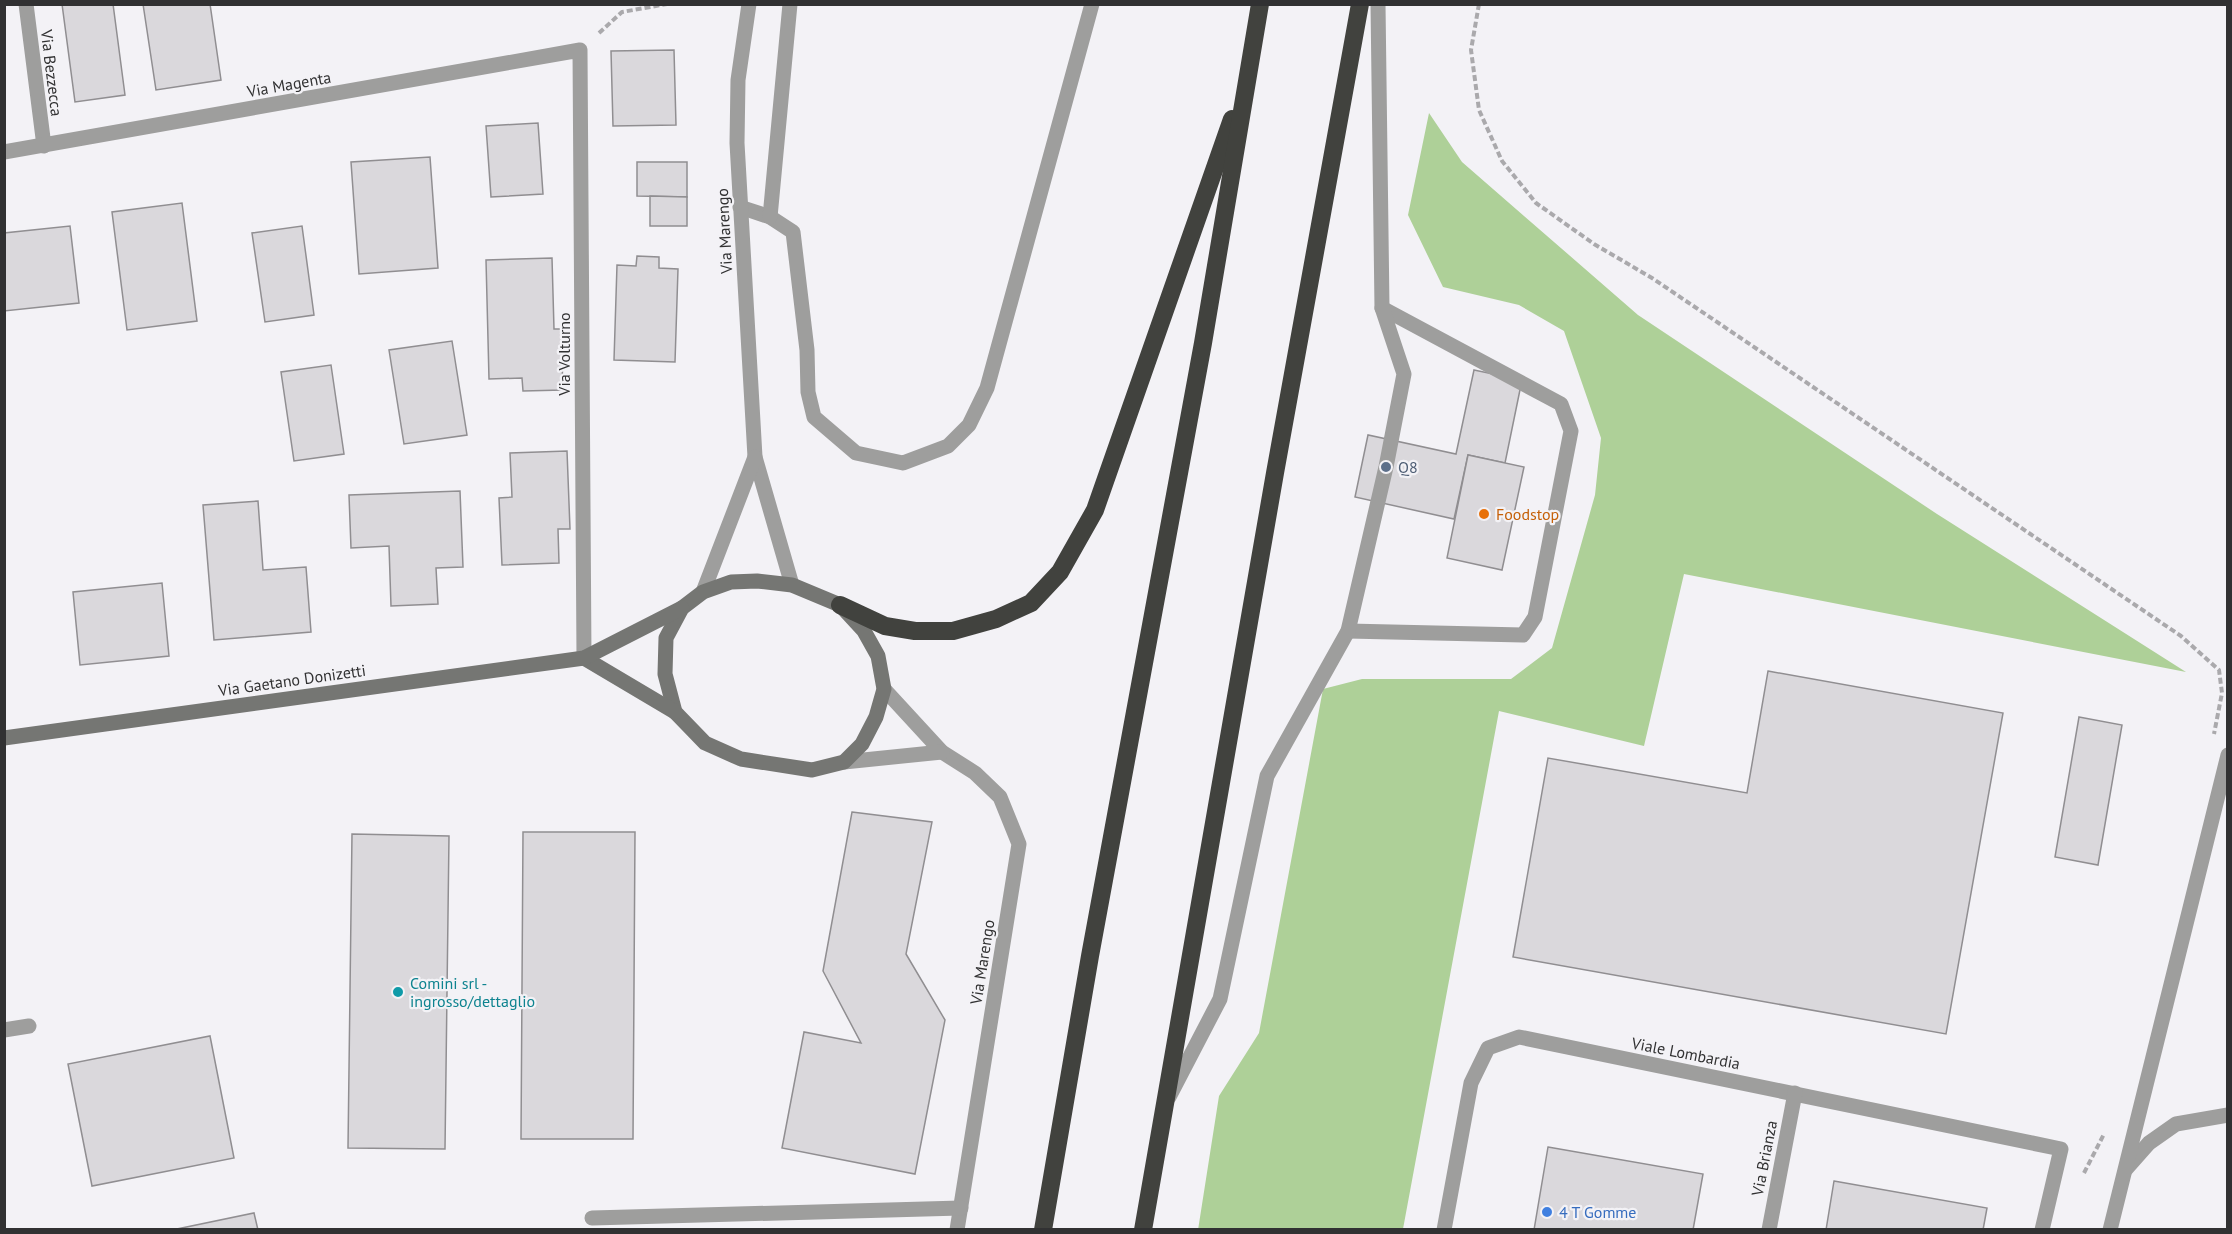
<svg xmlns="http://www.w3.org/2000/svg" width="2232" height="1234" font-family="'PT Sans',sans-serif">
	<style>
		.green { fill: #aed098 }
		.building { fill: #dad8dc; stroke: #908e91; stroke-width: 1.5 }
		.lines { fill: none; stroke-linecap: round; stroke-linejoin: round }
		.path { stroke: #aaa9ac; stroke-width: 4; stroke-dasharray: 6 3; stroke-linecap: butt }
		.lane { stroke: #9e9e9d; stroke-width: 15 }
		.street { stroke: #9e9e9d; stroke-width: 15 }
		.secondary { stroke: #757673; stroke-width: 15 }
		.highway { stroke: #41423e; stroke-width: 18 }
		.service-dot { fill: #5c6f8a; stroke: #f3f2f6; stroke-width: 2 }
		.food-dot { fill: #e8710a; stroke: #f3f2f6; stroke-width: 2 }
		.culture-dot { fill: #0f9aa8; stroke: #f3f2f6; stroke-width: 2 }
		.shop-dot { fill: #3f7fe0; stroke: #f3f2f6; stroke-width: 2 }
		.labels { text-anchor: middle; stroke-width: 4.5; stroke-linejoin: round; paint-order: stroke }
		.street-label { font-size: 16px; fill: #313132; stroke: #f3f2f6 }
		.service-label { font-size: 16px; fill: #4e5e75; stroke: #f3f2f6; text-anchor: start }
		.food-label { font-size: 16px; fill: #c56008; stroke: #f3f2f6; text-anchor: start }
		.culture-label { font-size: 16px; fill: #0d838f; stroke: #f3f2f6; text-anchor: start }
		.shop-label { font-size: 16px; fill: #366cbe; stroke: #f3f2f6; text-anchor: start }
	</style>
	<rect width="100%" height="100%" fill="#f3f2f6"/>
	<!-- green -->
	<path class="green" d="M1429 113 1462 162 1638 315 1937 514 2186 672 1684 574 1644 746 1499 711 1403 1229 1198 1230 1219 1096 1259 1033 1323 689 1362 679H1511L1552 648 1595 495 1601 438 1564 331 1519 305 1443 287 1408 215Z"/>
	<!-- building -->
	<g class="building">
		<path d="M62 4H113L125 95 75 102Z"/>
		<path d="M143 4H210L221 80 156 90Z"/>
		<path d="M674 50 676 125 613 126 611 51Z"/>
		<path d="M538 123 543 194 491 197 486 126Z"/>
		<path d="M430 157 438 268 359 274 351 162Z"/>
		<path d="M637 162H687V197L637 196Z"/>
		<path d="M650 196 687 197V226H650Z"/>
		<path d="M182 203 197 321 127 330 112 212Z"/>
		<path d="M70 226 79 303 4 311V233Z"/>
		<path d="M302 226 314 315 265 322 252 233Z"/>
		<path d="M637 256 659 257V268L678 269 675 362 614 360 617 265 636 266Z"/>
		<path d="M552 258 554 329H561L563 390 523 391 522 378 489 379 486 260Z"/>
		<path d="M452 341 467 435 404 444 389 350Z"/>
		<path d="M331 365 344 454 294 461 281 372Z"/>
		<path d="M1474 370 1522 380 1505 463 1468 455 1454 519 1355 497 1368 435 1456 454Z"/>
		<path d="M567 451 570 529H558L559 563 502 565 499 498 512 497 510 453Z"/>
		<path d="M1468 455 1524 467 1502 570 1447 558Z"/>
		<path d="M460 491 463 567 436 568 438 604 391 606 389 546 351 548 349 495Z"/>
		<path d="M258 501 263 570 306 567 311 632 214 640 203 505Z"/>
		<path d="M162 583 169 656 80 665 73 592Z"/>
		<path d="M1768 671 2003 713 1946 1034 1513 957 1548 758 1747 793Z"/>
		<path d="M2079 717 2122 725 2098 865 2055 857Z"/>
		<path d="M852 812 932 822 906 954 945 1020 915 1174 782 1148 804 1032 861 1043 823 971Z"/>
		<path d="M523 832H635L633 1139H521Z"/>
		<path d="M352 834 449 836 445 1149 348 1148Z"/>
		<path d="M210 1036 234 1158 92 1186 68 1064Z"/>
		<path d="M1548 1147 1703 1174 1693 1230H1534Z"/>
		<path d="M1834 1181 1987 1208 1983 1230H1826Z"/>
		<path d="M254 1213 258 1230H172Z"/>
	</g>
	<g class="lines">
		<!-- path -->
		<g class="path">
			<path d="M1479 4 1471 50 1479 110 1502 161 1536 203 1594 244 1652 278 2181 636 2219 670 2222 693 2214 734"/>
			<path d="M599 33 622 12 667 4"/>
			<path d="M2084 1173 2104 1134"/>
		</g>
		<!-- lane -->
		<g class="lane">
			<path d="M740 207 770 217 793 232 807 350 808 392 814 417 856 453 903 463 948 446 969 425 987 388 1092 4"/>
			<path d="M770 217 790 4"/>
			<path d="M1348 631 1523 635 1535 617 1571 431 1561 404 1382 308"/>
			<path d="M1169 1097 1220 999 1267 776 1348 631 1386 467 1404 374 1382 308 1378 4"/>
			<path d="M2126 1169 2149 1143 2176 1124 2228 1115"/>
			<path d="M2110 1230 2228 755"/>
		</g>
		<!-- street -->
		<g class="street">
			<path d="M26 4 44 146"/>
			<path d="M749 4 738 80 737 143 755 457 792 585"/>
			<path d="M4 152 580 50 584 658"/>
			<path d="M703 592 755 457"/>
			<path d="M884 689 942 752 975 773 1000 797 1019 844 957 1230"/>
			<path d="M844 762 942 752"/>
			<path d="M4 1030 29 1026"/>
			<path d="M592 1218 961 1208"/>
			<path d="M1444 1230 1471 1083 1488 1048 1519 1037 2061 1149 2042 1230"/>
			<path d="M1769 1230 1795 1093"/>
		</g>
		<!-- secondary -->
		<g class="secondary">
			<path d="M757 581 792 585 840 605 864 631 878 656 884 689 876 717 862 744 844 762 812 770 741 759 705 743 675 712 665 674 666 638 682 608 703 592 731 582Z"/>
			<path d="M584 658 675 712"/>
			<path d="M4 738 584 658 682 608"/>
		</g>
		<!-- highway -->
		<g class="highway">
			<path d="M840 605 885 626 915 631H953L996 619 1031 603 1060 572 1095 510 1232 119"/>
			<path d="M1043 1230 1090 956 1203 343 1260 4"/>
			<path d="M1143 1230 1275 473 1360 4"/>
		</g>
	</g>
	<!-- markers -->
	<circle class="service-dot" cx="1386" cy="467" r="6"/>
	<circle class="food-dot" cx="1484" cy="514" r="6"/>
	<circle class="culture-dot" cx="398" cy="992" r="6"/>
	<circle class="shop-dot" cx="1547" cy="1212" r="6"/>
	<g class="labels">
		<!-- street labels -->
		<g class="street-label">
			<text transform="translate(52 73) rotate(83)" y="6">Via Bezzecca</text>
			<text transform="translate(289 84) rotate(-10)" y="6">Via Magenta</text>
			<text transform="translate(724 231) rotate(-93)" y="6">Via Marengo</text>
			<text transform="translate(564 354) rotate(-90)" y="6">Via Volturno</text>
			<text transform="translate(292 680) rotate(-8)" y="6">Via Gaetano Donizetti</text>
			<text transform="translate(982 962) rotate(-81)" y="6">Via Marengo</text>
			<text transform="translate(1686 1053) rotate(11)" y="6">Viale Lombardia</text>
			<text transform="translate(1764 1158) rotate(-79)" y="6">Via Brianza</text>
		</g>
		<!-- service labels -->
		<g class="service-label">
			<text x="1398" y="473">Q8</text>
		</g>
		<!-- food labels -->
		<g class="food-label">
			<text x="1496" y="520">Foodstop</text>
		</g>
		<!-- culture labels -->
		<g class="culture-label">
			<text x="410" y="989">Comini srl -<tspan x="410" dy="18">ingrosso/dettaglio</tspan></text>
		</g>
		<!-- shop labels -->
		<g class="shop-label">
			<text x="1559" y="1218">4 T Gomme</text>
		</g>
	</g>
	<!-- border -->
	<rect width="2232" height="1234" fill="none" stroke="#313132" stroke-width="12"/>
</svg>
